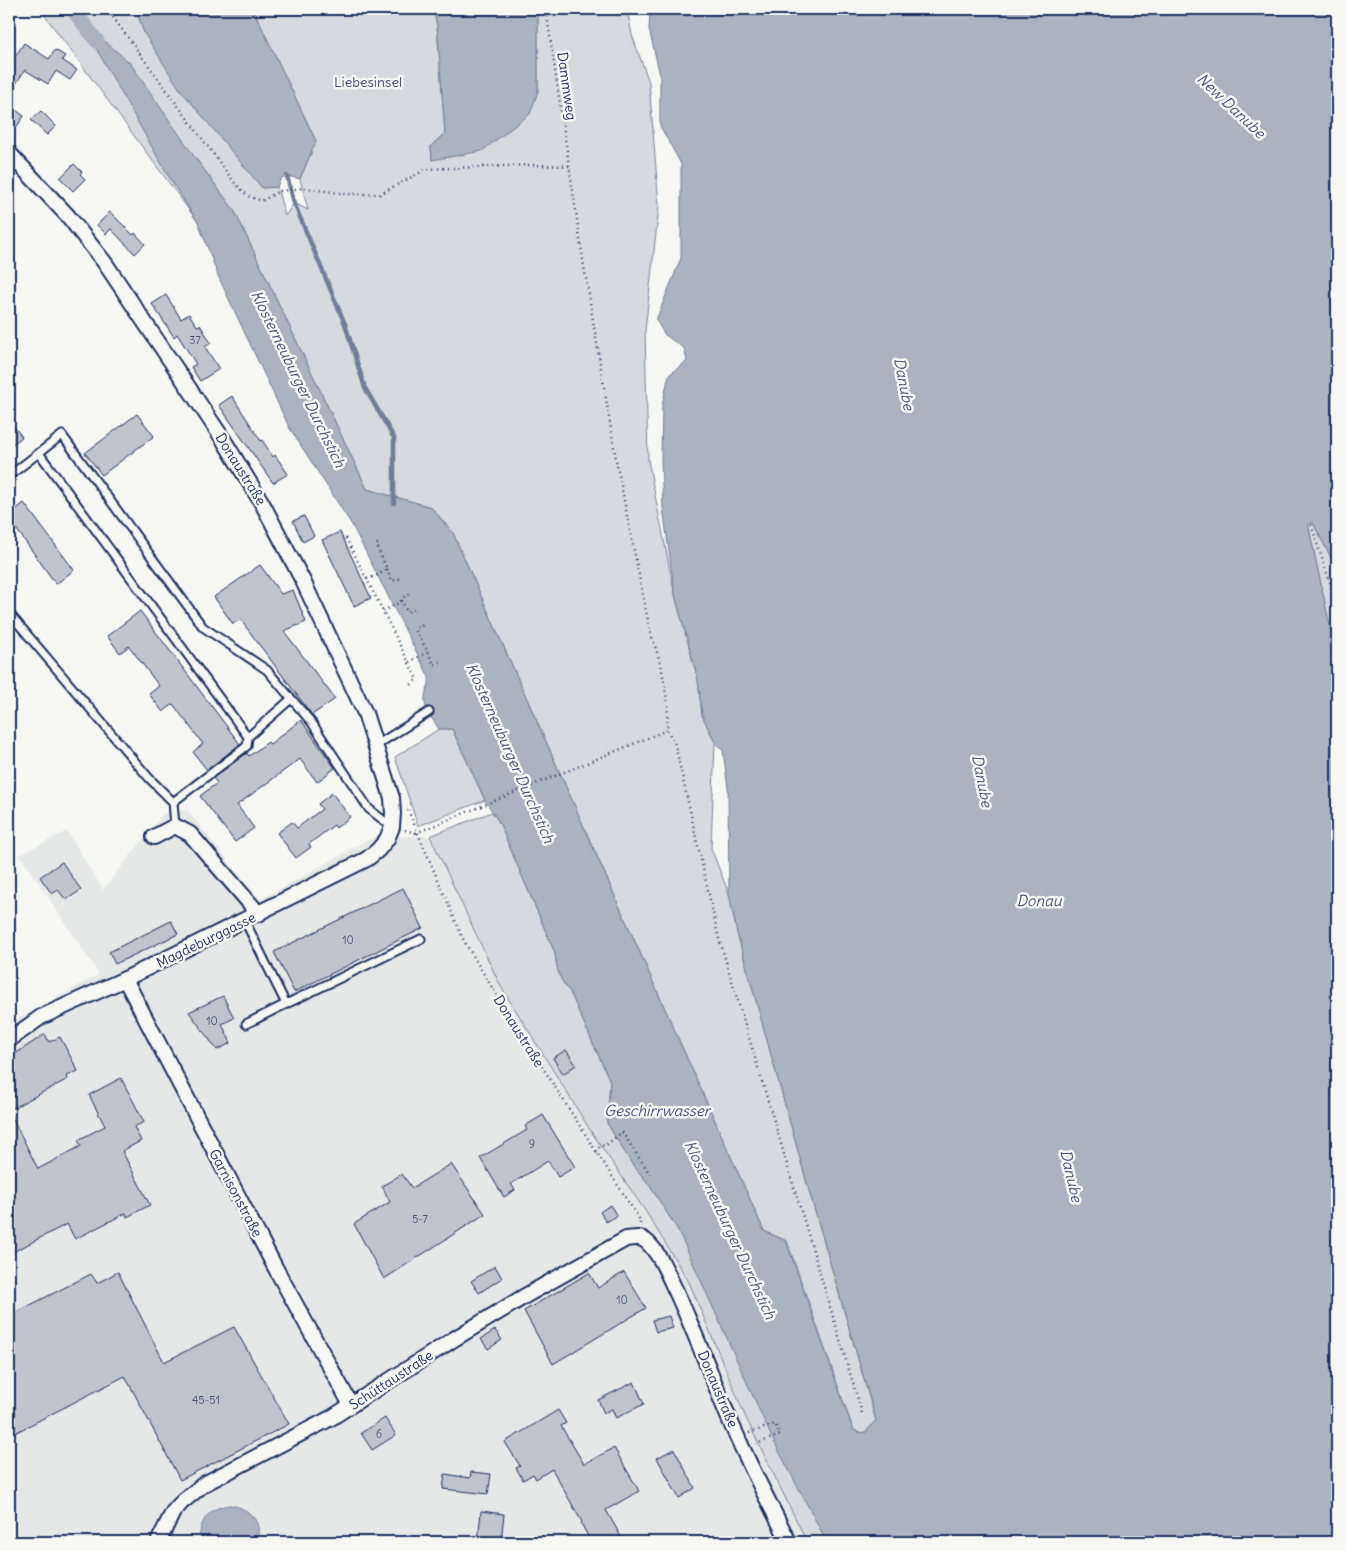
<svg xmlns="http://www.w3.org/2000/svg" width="1346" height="1551" font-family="Delius,sans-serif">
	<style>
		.built { fill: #e6e7e7 }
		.green { fill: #d6d9dd; stroke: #78849e }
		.water { fill: #abb2c0; stroke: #717e99 }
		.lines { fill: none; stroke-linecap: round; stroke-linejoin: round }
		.stream { stroke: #717e99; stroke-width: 4.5 }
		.canal { stroke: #abb2c0; stroke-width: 15 }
		.building { fill: #c0c4cd; stroke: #1b2f5e }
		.lane-casing { stroke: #1b2f5e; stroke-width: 11 }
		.street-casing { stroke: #1b2f5e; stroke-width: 18 }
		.path { stroke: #1b2f5e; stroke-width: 2.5; stroke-dasharray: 1 4; stroke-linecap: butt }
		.lane { stroke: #f6f6f2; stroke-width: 7 }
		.street { stroke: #f6f6f2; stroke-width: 14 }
		.labels { text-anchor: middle; stroke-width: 5; stroke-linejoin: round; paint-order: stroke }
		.number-label { font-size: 11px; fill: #44547a }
		.park-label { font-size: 14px; fill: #405177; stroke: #f6f6f2 }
		.street-label { font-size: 14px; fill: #1b2f5e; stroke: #f6f6f2 }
		.water-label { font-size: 15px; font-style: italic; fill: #46567b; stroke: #f6f6f2 }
	</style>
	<rect width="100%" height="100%" fill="#f6f6f2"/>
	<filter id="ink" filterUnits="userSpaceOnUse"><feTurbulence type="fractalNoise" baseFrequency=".02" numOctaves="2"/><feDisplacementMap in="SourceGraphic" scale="10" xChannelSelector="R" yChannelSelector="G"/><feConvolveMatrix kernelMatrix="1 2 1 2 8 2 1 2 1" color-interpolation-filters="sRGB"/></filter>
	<g filter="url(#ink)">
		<!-- built -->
		<path class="built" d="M187 810 260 900 373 837 430 836 500 985 592 1133 646 1212 689 1282 746 1418 807 1542H9V1024L99 974 20 855 67 831 103 890 164 813Z"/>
		<!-- green -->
		<g class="green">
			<path d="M40 9H136L144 33 262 188 277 187 285 216 294 203 308 210 300 179 316 141 253 9H433L437 25 445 133 431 146 432 160 538 91V9H627L632 35 649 82 659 206 645 331 648 460 675 595 698 680 702 715 715 742 711 848 729 894 737 933 808 1187 876 1421 866 1432 859 1433 853 1429 787 1241 764 1231 453 533 431 507 367 489 234 210 196 159 170 179 198 222Z"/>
			<path d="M1313 523 1337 569V659L1308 524Z"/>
			<path d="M439 729H452L485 800 418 826 395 757Z"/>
			<path d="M492 812 499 822 555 953C557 969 559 979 570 992L610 1081 607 1123 632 1164 648 1183 678 1230 827 1542H807L746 1418 689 1282 646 1212 592 1133 500 985 430 836Z"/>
		</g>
		<!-- water -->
		<g class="water">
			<path d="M136 9H253L316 141 300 179 287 176 281 178 277 187 262 188 179 88 144 33Z"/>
			<path d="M433 9H538V91L530 114 482 151 432 160 431 146 445 133 437 25Z"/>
			<path d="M650 9H1337V569L1313 523 1308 524 1337 659V1542H827L772 1438 678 1230 648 1183 632 1164 607 1123 610 1081 570 992C559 980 557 969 555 953L499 822 485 800 452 729H439C432 718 421 706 426 692 428 686 430 684 429 677L352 525 289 427 219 278 198 222 170 179 97 50 87 26 130 63 196 159 234 210 367 489 431 507 453 533 764 1231 786 1241 853 1429 859 1433 866 1432 876 1420 808 1187 737 933 729 894 728 788 723 751 715 742 702 715 698 680 675 595 663 508 661 459 662 405 669 375 687 361 684 348 665 335 656 320 681 258V164L660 126V75L649 29Z"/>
			<path d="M230 1505C250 1508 262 1522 259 1542H200C198 1522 209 1507 230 1505Z"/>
		</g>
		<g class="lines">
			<!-- stream -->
			<path class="stream" d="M287 176 294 203 345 324 365 388 394 438V503"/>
			<!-- canal -->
			<path class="canal" d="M72 9 97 41"/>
		</g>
		<!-- building -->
		<g class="building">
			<path d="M24 43 49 59 55 50 65 56 62 60 77 70 70 80 56 71 48 84 25 70 9 94V66Z"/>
			<path d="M9 105 24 116 9 138Z"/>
			<path d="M41 111 56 126 47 135 31 120Z"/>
			<path d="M74 164 82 172 80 174 85 179 73 191 60 178Z"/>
			<path d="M110 212 133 235 135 233 145 244 135 254 111 229 106 234 97 225Z"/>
			<path d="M166 295 181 319 189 314 197 326 200 325 211 343 205 347 219 369 200 381 191 367 196 364 177 334 174 337 152 304Z"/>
			<path d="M232 396 261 441 262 440 273 457 275 455 288 474 273 483 219 405Z"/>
			<path d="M137 414 154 436 102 475 85 453Z"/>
			<path d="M9 420 22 437 9 447Z"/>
			<path d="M24 503 74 570 56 584 9 519V515Z"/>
			<path d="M304 516 314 536 303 542 293 521Z"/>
			<path d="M340 532 371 598 354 606 322 540Z"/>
			<path d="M260 565 281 594 293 590 306 622 284 631 335 699 312 715 240 619 233 624 214 597Z"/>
			<path d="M140 611 240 744 207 770 193 752 203 744 173 704 163 712 149 694 159 686 129 646 120 653 107 636Z"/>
			<path d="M301 720 335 768 317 782 300 759 237 805 254 828 235 842 200 796 217 783 213 778 247 753 249 756 268 742 270 744Z"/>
			<path d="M332 793 350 817 336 828 334 825 309 844 311 847 296 858 277 833 292 822 297 828 322 809 318 804Z"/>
			<path d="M62 862 81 890 66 900 58 890 52 894 40 877Z"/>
			<path d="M403 888 423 928 294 992 274 952Z"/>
			<path d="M171 921 178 934 115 964 109 952Z"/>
			<path d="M223 996 234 1018 222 1024 231 1043 217 1050 189 1012Z"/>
			<path d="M45 1034 49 1042 60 1037 78 1071 67 1076 68 1079 9 1110V1058Z"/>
			<path d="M566 1050 576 1065 563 1074 553 1058Z"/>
			<path d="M121 1078 144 1122 134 1127 141 1141 122 1151 150 1205 127 1217 126 1213 75 1239 67 1224 9 1254V1111L38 1169 81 1146 78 1140 105 1126 89 1095Z"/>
			<path d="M543 1115 575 1167 558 1177 548 1161 511 1184 515 1190 504 1197 480 1158 527 1130 525 1126Z"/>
			<path d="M451 1164 485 1214 384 1279 354 1224 390 1202 382 1186 402 1174 412 1188Z"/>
			<path d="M610 1205 617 1216 606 1222 600 1212Z"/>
			<path d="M495 1266 502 1278 479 1293 471 1281Z"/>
			<path d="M118 1272 164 1362 234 1327 289 1424 180 1480 125 1376 9 1436V1316L91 1274 97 1283Z"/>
			<path d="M624 1272 646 1308 553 1364 524 1311 589 1273 598 1288Z"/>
			<path d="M669 1316 673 1328 656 1332 652 1320Z"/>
			<path d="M495 1330 502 1340 488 1349 481 1339Z"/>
			<path d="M634 1382 644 1404 616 1418 612 1409 604 1413 598 1400Z"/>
			<path d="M558 1410 566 1423 561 1426 584 1464 614 1448 639 1491 606 1510 624 1542H591L581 1523 582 1522 552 1469 536 1479 533 1474 523 1480 516 1468 520 1466 505 1442Z"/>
			<path d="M385 1418 396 1435 372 1450 361 1433Z"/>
			<path d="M674 1449 695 1488 679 1498 657 1458Z"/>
			<path d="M471 1472 491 1474 488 1494 443 1489 445 1474 470 1478Z"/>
			<path d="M481 1511 504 1514 501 1542H478Z"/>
		</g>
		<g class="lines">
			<defs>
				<g id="lane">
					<path d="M39 453 248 737 291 699"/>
					<path d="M9 476 62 435 203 627 267 670 312 723 369 809 392 827"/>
					<path d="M9 613 149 778 173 802 175 826"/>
					<path d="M375 746 429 712"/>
					<path d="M173 802 247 746 248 737"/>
					<path d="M245 921 286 1004 246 1024"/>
					<path d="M286 1004 421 939"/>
				</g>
				<g id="street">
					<path d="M9 153 68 216 105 263 223 439 262 503 303 581 365 713 392 798 393 813 392 827 387 839 378 850 367 859 125 979 41 1017 9 1040"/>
					<path d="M154 837 175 826 190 834 259 914"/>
					<path d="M125 979 276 1269 351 1405"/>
					<path d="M158 1542 173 1512 182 1502 204 1484 331 1418 454 1339 525 1296 626 1239C634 1238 641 1236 647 1242 659 1253 666 1270 673 1285 690 1320 704 1357 719 1394 739 1445 764 1493 789 1542"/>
				</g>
			</defs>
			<!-- lane casing -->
			<use href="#lane" class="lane-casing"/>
			<!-- street casing -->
			<use href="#street" class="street-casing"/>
			<!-- path -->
			<g class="path">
				<path d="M107 9 234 182 248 196 262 201 279 191 304 188 347 194H380L427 169 530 165 569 166"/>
				<path d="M1311 525 1337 604"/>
				<path d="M346 538 417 679 409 687"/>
				<path d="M387 569 392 581 402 578"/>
				<path d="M367 579 378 575 387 569 376 545 379 543"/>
				<path d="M402 601V598L411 593"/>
				<path d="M383 611 402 601 407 612 417 608"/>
				<path d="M428 652 434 665 443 660"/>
				<path d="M409 662 428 652 415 629 423 625"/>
				<path d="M667 730 675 744 718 935 862 1413"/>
				<path d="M408 810 464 941 502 1004 640 1220V1224"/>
				<path d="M405 830 416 833"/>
				<path d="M416 833 667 730 668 706 661 664 650 631 617 465 583 260 546 9"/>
				<path d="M596 1152 601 1145 605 1146 622 1132 650 1174"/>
				<path d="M749 1433 775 1424 780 1435 756 1444"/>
			</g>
			<!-- lane -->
			<use href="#lane" class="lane"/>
			<!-- street -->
			<use href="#street" class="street"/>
		</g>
	</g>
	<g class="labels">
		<!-- number labels -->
		<g class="number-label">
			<text x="195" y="344">37</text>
			<text x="348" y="944">10</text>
			<text x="212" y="1025">10</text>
			<text x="532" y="1148">9</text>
			<text x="420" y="1223">5-7</text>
			<text x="622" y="1304">10</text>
			<text x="206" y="1404">45-51</text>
			<text x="379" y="1438">6</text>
		</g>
		<!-- park labels -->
		<g class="park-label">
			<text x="368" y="87">Liebesinsel</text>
		</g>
		<!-- street labels -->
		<g class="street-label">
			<text transform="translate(567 86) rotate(82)" y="5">Dammweg</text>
			<text transform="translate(241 469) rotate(58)" y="5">Donaustraße</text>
			<text transform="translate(206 940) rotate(-26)" y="5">Magdeburggasse</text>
			<text transform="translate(519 1031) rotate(58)" y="5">Donaustraße</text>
			<text transform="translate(236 1193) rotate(62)" y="5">Garnisonstraße</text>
			<text transform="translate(391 1380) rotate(-33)" y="5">Schüttaustraße</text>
			<text transform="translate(718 1389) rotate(67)" y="5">Donaustraße</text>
		</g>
		<!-- water labels -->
		<g class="water-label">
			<text transform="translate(1231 106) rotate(43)" y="5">New Danube</text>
			<text transform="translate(298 379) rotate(64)" y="5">Klosterneuburger Durchstich</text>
			<text transform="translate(904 384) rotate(79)" y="5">Danube</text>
			<text transform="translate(510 753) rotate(66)" y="5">Klosterneuburger Durchstich</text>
			<text transform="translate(982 781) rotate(79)" y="5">Danube</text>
			<text x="1039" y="906">Donau</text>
			<text x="657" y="1116">Geschirrwasser</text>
			<text transform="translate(1071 1176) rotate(77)" y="5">Danube</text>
			<text transform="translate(730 1230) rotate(65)" y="5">Klosterneuburger Durchstich</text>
		</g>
	</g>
	<!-- margin -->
	<rect width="1346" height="1551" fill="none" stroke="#f6f6f2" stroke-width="30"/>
	<rect x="15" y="15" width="1316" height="1521" fill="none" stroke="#1b2f5e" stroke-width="2" filter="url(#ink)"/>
</svg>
